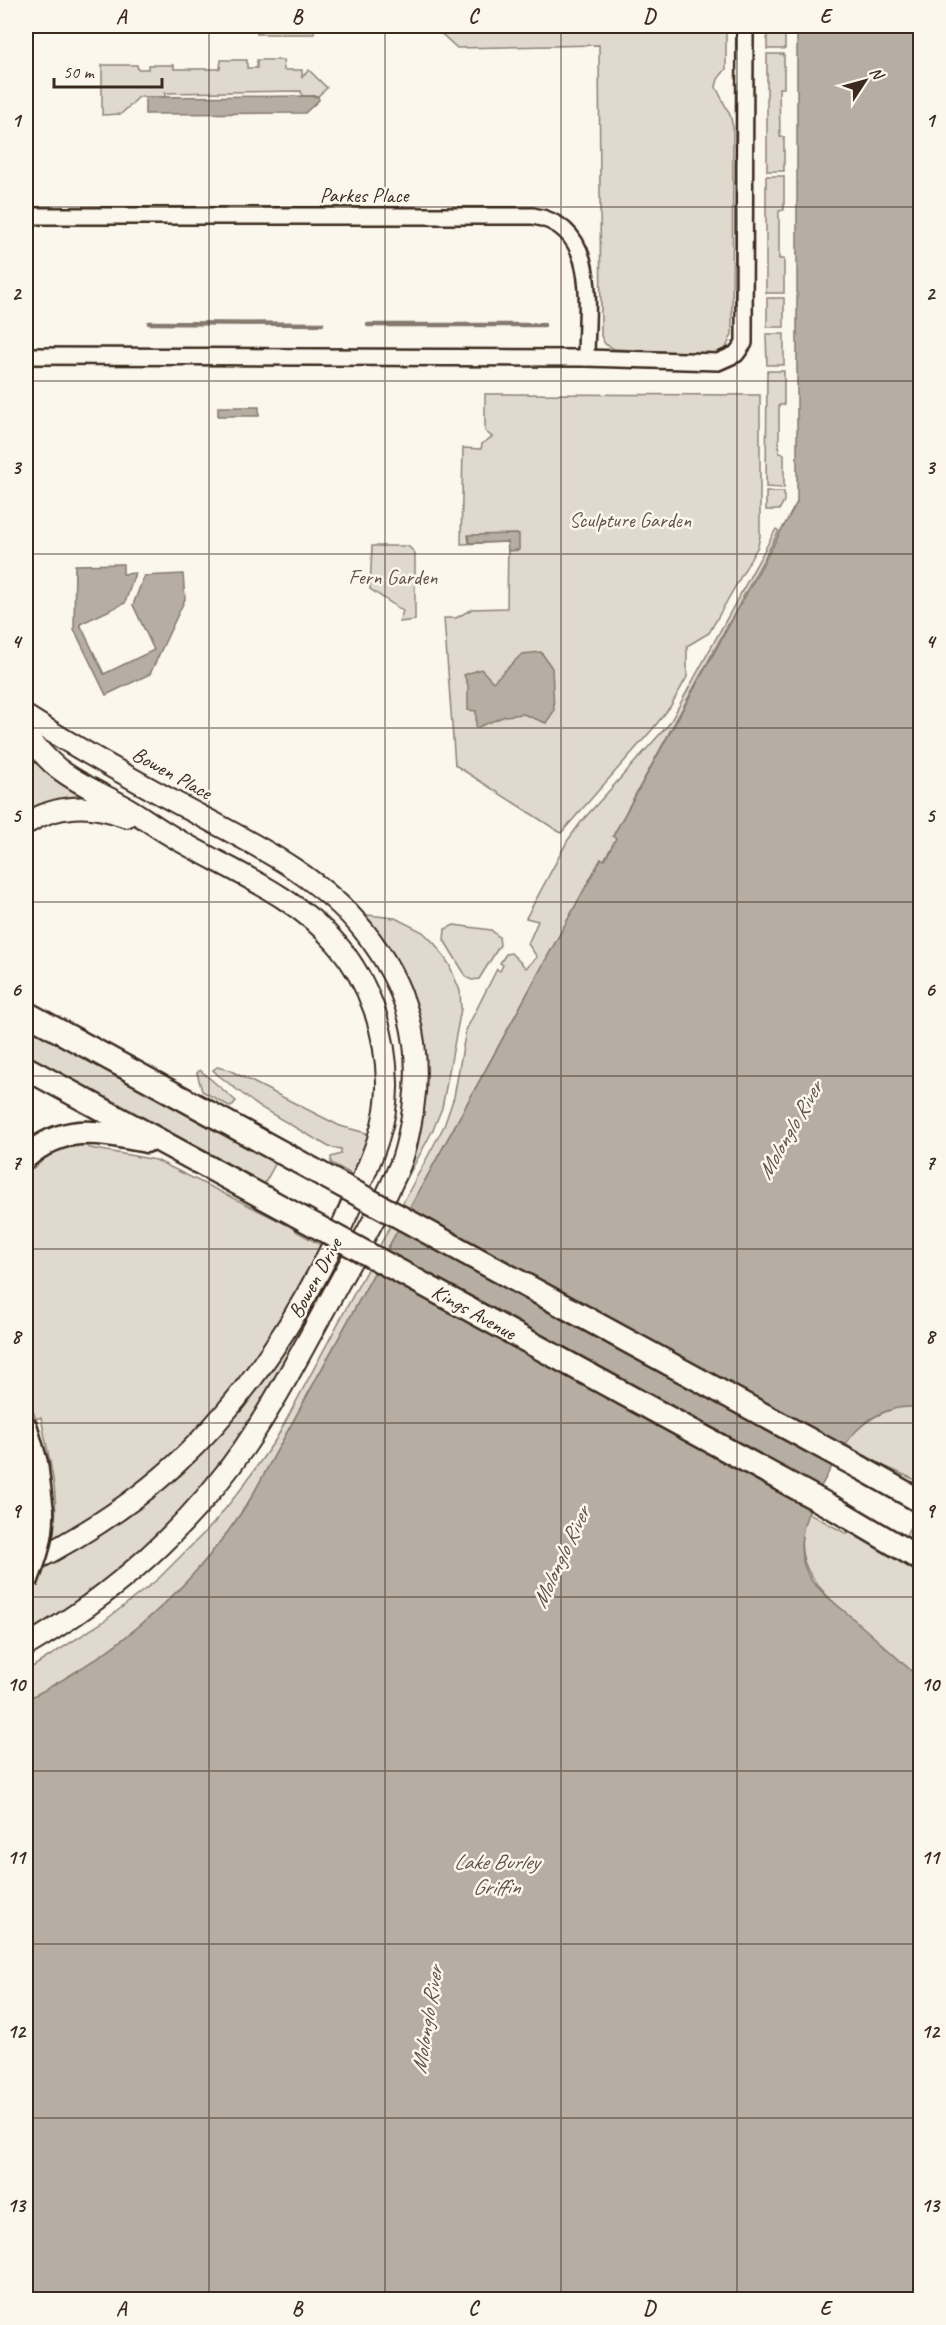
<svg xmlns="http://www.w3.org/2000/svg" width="946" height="2325" font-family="Caveat,sans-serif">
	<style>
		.green { fill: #dfd9ce; stroke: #8d8276; stroke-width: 1.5 }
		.water { fill: #b6aea2; stroke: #85796d; stroke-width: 1.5 }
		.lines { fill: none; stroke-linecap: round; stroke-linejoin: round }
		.stream { stroke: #85796d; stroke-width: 4.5 }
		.street-casing { stroke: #3b2a1e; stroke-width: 20 }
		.secondary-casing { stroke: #3b2a1e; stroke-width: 24 }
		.primary-casing { stroke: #3b2a1e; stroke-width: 27 }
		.street { stroke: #fbf7ec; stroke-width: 15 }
		.secondary { stroke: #fbf7ec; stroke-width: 20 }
		.primary { stroke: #fbf7ec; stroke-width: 22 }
		.primary-bridge-casing { stroke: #3b2a1e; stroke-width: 27; stroke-linecap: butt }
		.primary-bridge { stroke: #fbf7ec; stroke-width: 22 }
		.grid { fill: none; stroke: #3b2a1e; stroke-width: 1.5; stroke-opacity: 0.55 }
		.labels { text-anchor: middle; stroke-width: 5; stroke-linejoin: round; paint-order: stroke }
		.street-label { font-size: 21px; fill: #3b2a1e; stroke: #fbf7ec }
		.park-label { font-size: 21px; fill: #64564a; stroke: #fbf7ec }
		.water-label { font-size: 22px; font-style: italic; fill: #605246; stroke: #fbf7ec }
		.neatline { fill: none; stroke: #3b2a1e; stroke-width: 2 }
		.grid-label { font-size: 20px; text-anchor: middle; font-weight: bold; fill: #3b2a1e }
	</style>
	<rect width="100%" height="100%" fill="#fbf7ec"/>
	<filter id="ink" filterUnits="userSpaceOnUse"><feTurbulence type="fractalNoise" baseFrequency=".0167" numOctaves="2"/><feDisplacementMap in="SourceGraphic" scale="12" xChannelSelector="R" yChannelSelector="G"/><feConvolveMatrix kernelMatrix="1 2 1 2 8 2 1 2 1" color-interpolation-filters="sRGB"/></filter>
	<g filter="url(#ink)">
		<!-- green -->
		<g class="green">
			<rect x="257" y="26" width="57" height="8"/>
			<path d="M433 26H726V69L718 79 716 87 730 115 733 127 732 334 726 348 714 354 614 349 605 344 601 336 599 45 457 48Z"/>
			<rect x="767" y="26" width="18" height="23"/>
			<path d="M767 54H784V88H779L780 137H784V171H767Z"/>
			<path d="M221 60H247V68H257V60H283L284 70H302V77L309 70 327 88 318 96H302L301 91 165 93V97H139L121 114 102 115V65H137L138 69H148V65H174V69H220Z"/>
			<path d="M766 176H784V210L779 211V259H784V293H766Z"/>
			<rect x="767" y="298" width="17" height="29"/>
			<path d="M766 334H784V365H767Z"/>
			<path d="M767 371H784V405H779V453L784 454V488L766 487Z"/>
			<path d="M485 394 760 395V536L758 546 709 633 687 646V677L670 707 651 731 561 833 455 765 444 618H456L472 609 507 608 508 542 461 544 463 448 481 449 482 444 492 437 485 431Z"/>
			<path d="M766 492H784V501L779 510H766Z"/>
			<path d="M776 529 779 531 613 836 617 838 604 860 601 859 251 1498C193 1589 121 1651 26 1700V1671L103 1622 158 1579 213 1524 241 1489 276 1439 444 1126 454 1097 466 1030 497 969 500 971 503 965 500 963 506 954 511 953 526 968 537 957 528 944 538 921 526 918 568 840 581 822 669 724Z"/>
			<path d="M372 546H408L415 553V620L399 622 403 611 370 589Z"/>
			<path d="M26 746 54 773 52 777 86 796 85 798 58 800 26 812Z"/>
			<path d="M358 914 395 918 423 932 435 944 449 964 460 991 461 1009 442 1108 433 1130 398 1195 394 1193 422 1066Z"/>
			<path d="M454 925 491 930 499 937 500 945 479 979 472 980 467 978 444 940 445 929Z"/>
			<path d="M26 1021 278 1159 262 1188 26 1059Z"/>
			<path d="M217 1067 229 1070 340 1126 366 1133 368 1136 365 1151 353 1175 331 1163V1157L341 1154V1149L329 1147 258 1106 218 1075 213 1070Z"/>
			<path d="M200 1070 236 1101 231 1107 202 1091 197 1073Z"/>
			<path d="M79 1141 90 1148 156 1160 296 1229V1231L321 1245 294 1308 234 1395 159 1471 52 1544C62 1497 49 1463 41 1417L36 1419 26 1393V1170L42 1155Z"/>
			<path d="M320 1295 327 1298 273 1396 165 1536 26 1642V1597L43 1567 107 1529 209 1445 270 1372Z"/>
			<path d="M903 1406 920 1407V1482L884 1466 845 1444C859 1423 879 1412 903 1406Z"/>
			<path d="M919 1510 920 1511V1548L904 1539Z"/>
			<path d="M807 1512 847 1534 849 1532 920 1568V1679C892 1652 819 1599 806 1566 798 1548 802 1530 807 1512Z"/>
		</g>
		<!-- water -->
		<g class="water">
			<path d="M797 26H920V1407C899 1406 882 1410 865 1423 849 1435 840 1453 830 1470 812 1503 786 1543 812 1581 822 1593 837 1605 849 1615 873 1636 897 1657 920 1679V2299L26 2300V1700C121 1651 193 1589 251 1498L601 859 605 860 616 838 613 836 797 502Z"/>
			<path d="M318 96 319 100 305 113 145 114V97Z"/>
			<rect x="218" y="407" width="41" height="9"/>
			<path d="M519 534V550L508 551 507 542 469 543 468 535Z"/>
			<path d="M123 564V574L135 573 125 603 80 624 104 674 154 650 133 605 144 576 183 574 185 599 150 674 106 695 74 629 75 565Z"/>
			<path d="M541 652 552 668 554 711 546 723 523 714 505 716 476 728V711L468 710V685L464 675 481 669 493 682 522 654Z"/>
		</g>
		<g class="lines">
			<!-- stream -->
			<g class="stream">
				<path d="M149 323 322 324"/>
				<path d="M368 325H544"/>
			</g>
			<defs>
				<g id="street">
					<path d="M26 216H533C601 227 586 307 586 358"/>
					<path d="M26 356 586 358 718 362 736 354 744 343 745 26"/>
				</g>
				<g id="secondary">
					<path d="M26 716C78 749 132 779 186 808 249 842 319 874 364 931 407 985 423 1042 413 1110 410 1128 407 1148 400 1165 381 1211 355 1253 332 1296 304 1346 278 1398 246 1445 189 1528 112 1596 26 1646"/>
					<path d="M26 737C38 747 47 760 59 769 78 784 103 794 124 806 140 815 153 825 168 834 226 869 292 892 337 944 370 983 386 1032 387 1083 388 1122 372 1158 356 1194 313 1295 256 1390 174 1466 130 1506 79 1538 26 1565"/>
					<path d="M26 824C56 804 92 803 126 817"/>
				</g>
				<g id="primary">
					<path d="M26 1013 343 1186"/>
					<path d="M26 1068 320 1228"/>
					<path d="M26 1157C65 1123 99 1132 146 1141"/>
					<path d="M26 1428 36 1463 42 1511"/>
					<path d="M861 1468 920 1501"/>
					<path d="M837 1510 920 1559"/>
				</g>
			</defs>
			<!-- street casing -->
			<use href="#street" class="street-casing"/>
			<!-- secondary casing -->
			<use href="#secondary" class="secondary-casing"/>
			<!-- primary casing -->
			<use href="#primary" class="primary-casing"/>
			<!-- street -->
			<use href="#street" class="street"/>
			<!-- secondary -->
			<use href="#secondary" class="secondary"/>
			<!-- primary -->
			<use href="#primary" class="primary"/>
			<defs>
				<g id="primary-bridge">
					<path d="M343 1186 861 1468"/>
					<path d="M320 1228 837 1510"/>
					<path d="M26 1582C35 1559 43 1537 42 1511"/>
				</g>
			</defs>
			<!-- primary-bridge casing -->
			<use href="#primary-bridge" class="primary-bridge-casing"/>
			<!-- primary-bridge -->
			<use href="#primary-bridge" class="primary-bridge"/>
		</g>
	</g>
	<!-- grid -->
	<path class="grid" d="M209 26V2300M385 26V2300M561 26V2300M737 26V2300M26 207H920M26 381H920M26 554H920M26 728H920M26 902H920M26 1076H920M26 1249H920M26 1423H920M26 1597H920M26 1771H920M26 1944H920M26 2118H920"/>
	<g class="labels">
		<!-- street labels -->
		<g class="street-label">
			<text x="364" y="202">Parkes Place</text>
			<text transform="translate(172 773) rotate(29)" y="7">Bowen Place</text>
			<text transform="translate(315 1278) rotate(-61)" y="7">Bowen Drive</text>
			<text transform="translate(474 1312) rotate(29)" y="7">Kings Avenue</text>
		</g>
		<!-- park labels -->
		<g class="park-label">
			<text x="630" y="527">Sculpture Garden</text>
			<text x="393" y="584">Fern Garden</text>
		</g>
		<!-- water labels -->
		<g class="water-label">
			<text transform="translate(789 1130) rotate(-60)" y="8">Molonglo River</text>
			<text transform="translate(560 1557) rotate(-65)" y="8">Molonglo River</text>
			<text x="496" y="1869">Lake Burley<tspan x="496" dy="25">Griffin</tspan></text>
			<text transform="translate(426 2020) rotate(-81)" y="8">Molonglo River</text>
		</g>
	</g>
	<!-- margin -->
	<rect width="946" height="2325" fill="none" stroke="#fbf7ec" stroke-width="66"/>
	<!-- north arrow -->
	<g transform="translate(865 81) rotate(54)" stroke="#fbf7ec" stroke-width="4.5" paint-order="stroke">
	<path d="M0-4.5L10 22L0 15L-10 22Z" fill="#3b2a1e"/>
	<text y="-9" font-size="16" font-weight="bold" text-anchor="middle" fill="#3b2a1e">N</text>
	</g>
	<!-- scale -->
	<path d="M54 78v9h108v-9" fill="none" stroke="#3b2a1e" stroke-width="3"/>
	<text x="63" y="78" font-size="18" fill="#3b2a1e" stroke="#fbf7ec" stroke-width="4.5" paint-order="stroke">50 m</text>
	<rect x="33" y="33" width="880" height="2259" class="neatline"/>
	<g class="grid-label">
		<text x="121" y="23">A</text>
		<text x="297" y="23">B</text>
		<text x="473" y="23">C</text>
		<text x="649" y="23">D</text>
		<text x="825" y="23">E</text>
		<text x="16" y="127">1</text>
		<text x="930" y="127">1</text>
		<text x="16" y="300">2</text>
		<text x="930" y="300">2</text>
		<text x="16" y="474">3</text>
		<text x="930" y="474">3</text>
		<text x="16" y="648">4</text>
		<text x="930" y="648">4</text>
		<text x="16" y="822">5</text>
		<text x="930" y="822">5</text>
		<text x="16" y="996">6</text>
		<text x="930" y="996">6</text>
		<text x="16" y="1169">7</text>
		<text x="930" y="1169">7</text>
		<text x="16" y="1343">8</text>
		<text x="930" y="1343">8</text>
		<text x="16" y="1517">9</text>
		<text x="930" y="1517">9</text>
		<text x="16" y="1691">10</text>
		<text x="930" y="1691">10</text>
		<text x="16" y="1864">11</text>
		<text x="930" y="1864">11</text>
		<text x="16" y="2038">12</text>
		<text x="930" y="2038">12</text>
		<text x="16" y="2212">13</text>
		<text x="930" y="2212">13</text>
		<text x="121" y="2315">A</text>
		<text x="297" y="2315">B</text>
		<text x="473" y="2315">C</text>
		<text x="649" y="2315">D</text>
		<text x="825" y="2315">E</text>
	</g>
</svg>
